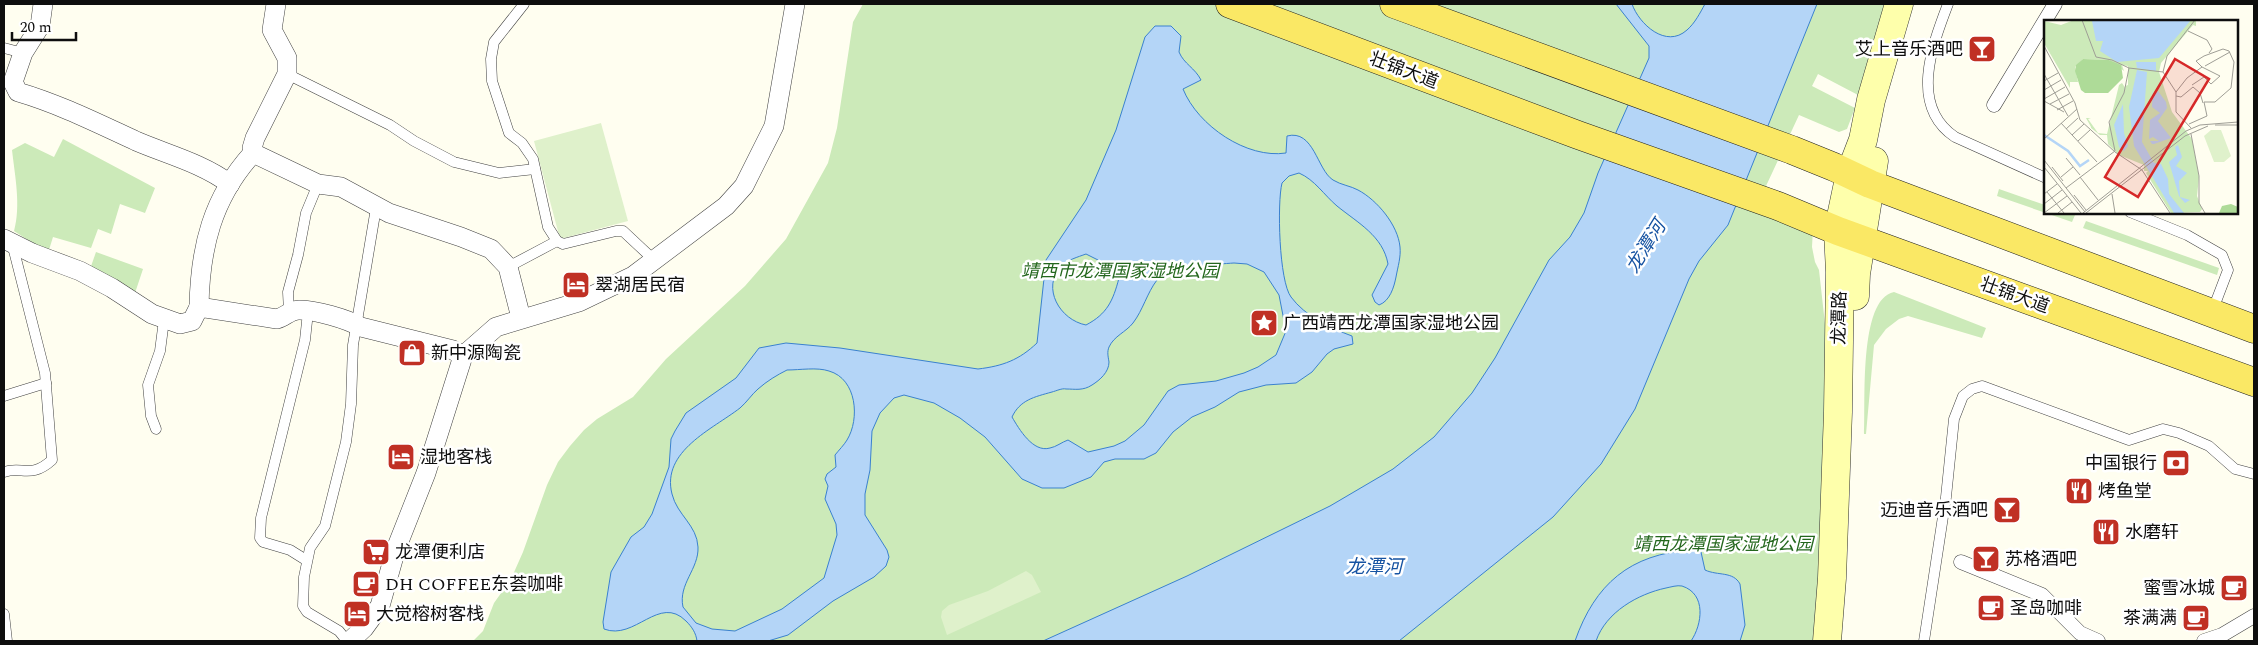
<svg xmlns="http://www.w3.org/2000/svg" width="2258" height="645" font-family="Spectral,'Noto Sans SC',serif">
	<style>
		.green { fill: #cceab9 }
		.pitch { fill: #dff1cb }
		.water { fill: #b4d5f7; stroke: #3a81cf; fill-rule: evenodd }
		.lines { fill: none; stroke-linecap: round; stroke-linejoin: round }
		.service-casing { stroke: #414141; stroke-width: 11 }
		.pedestrian-casing { stroke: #414141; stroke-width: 15 }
		.minor-casing { stroke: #414141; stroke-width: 20 }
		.secondary-casing { stroke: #303030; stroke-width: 29 }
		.primary-casing { stroke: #1f1f1f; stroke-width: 29 }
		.service { stroke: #fff; stroke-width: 10 }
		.pedestrian { stroke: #fff; stroke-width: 14 }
		.minor { stroke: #fff; stroke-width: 19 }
		.secondary { stroke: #feffab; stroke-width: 28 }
		.primary { stroke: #fae865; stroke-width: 28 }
		.labels { text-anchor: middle; stroke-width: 5; stroke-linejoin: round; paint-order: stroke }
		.poi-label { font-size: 18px; fill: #0e0e0e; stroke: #fff; text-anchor: start }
		.street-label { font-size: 18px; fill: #0e0e0e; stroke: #fff }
		.park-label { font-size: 18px; font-style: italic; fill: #24671d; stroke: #fff }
		.water-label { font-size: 19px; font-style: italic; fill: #1653a2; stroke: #fff }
		.inset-river { fill: none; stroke: #b4d5f7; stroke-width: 2.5 }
		.inset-road { fill: none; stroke: #9f9e96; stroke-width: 1 }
		.view { fill: #d62828; fill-opacity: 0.15; stroke: #d62828; stroke-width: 2.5 }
		.inset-edge { fill: none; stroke: #0e0e0e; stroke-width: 2.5 }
	</style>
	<rect width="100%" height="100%" fill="#fffef0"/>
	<!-- green -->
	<g class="green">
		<path d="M863 4H1887L1858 95 1818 74 1812 86 1855 108 1847 129 1839 132 1799 115 1766 186 1799 204 1813 228 1812 247 1815 262 1819 270 1831 378 1827 641H473L483 631 494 603 511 579 523 552 547 485 558 462 570 446 584 430 597 419 633 397 666 359 745 286 786 239 828 163 837 128 853 22Z"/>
		<path d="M63 139 155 188 145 213 120 204 111 234 98 229 91 248 53 237 48 253 14 231C21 205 15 177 12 150L25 143 54 157Z"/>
		<path d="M1999 189 2045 205 2046 212 2067 213 2075 215 2072 222 1997 196Z"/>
		<path d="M2086 221 2219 268 2217 275 2083 228Z"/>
		<path d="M96 252 143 269 134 296 89 272Z"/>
		<path d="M1894 292 1986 328 1982 338 1908 316 1899 319 1886 329 1874 345 1866 434H1864C1866 405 1858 299 1894 292Z"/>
	</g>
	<!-- pitch -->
	<g class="pitch">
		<path d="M601 123 628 221 560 239 534 141Z"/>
		<path d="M1026 571 1032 575 1041 592 947 635 941 617 942 611 949 605 988 591Z"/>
	</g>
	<!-- water -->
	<g class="water">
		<path d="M1616 4H1632C1639 24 1666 49 1687 30 1695 23 1700 13 1705 4H1817L1728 225 1699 261 1689 279 1635 409 1601 464 1553 517 1399 641H1043L1187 576 1330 506 1393 469 1434 437 1472 393 1495 358 1549 260 1570 237 1584 213 1598 173 1649 58V46Z"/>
		<path d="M1155 26H1171L1181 36 1179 52C1184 64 1195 68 1201 80L1183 89C1198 126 1247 159 1286 153L1287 136C1314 129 1317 170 1333 180 1341 185 1351 186 1358 190 1377 200 1398 225 1400 247 1401 257 1398 266 1396 277 1394 287 1390 301 1379 305L1375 302 1372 295 1388 264C1383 236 1358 223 1337 206 1324 195 1315 180 1299 173L1289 176 1282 183C1277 203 1279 281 1291 297 1305 316 1330 328 1352 336L1353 344 1334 349 1327 354 1312 372 1296 383 1266 385 1239 392 1215 407 1192 417 1173 432 1156 453 1144 459H1115L1104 462 1091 477 1064 488H1042L1022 479 985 437 960 418 934 403 904 395 894 398 880 413 872 431 870 470 865 494V515L887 550 889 557 886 566 874 577 833 601 788 635 768 641H697C696 633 692 627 686 621 659 594 635 641 604 629L603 622 611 572 631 537 644 527 652 514 669 467 671 439 675 431 686 413 736 378 759 348 786 343 840 348 978 369C1003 366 1019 360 1037 343L1046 260 1086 200 1116 130 1145 37ZM1086 254 1112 267 1119 278C1113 301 1107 314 1086 325 1060 320 1041 288 1061 266 1067 260 1078 257 1086 254ZM1234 263 1247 264 1264 272 1279 295 1286 331 1276 355 1258 367 1244 373 1216 381 1179 385 1168 391 1144 425 1125 441 1114 446 1088 452 1068 440C1062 442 1056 447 1050 448 1033 453 1019 429 1012 417 1020 400 1034 397 1052 392 1056 391 1062 388 1066 389 1075 389 1083 391 1092 385 1100 380 1109 372 1109 362 1108 356 1107 352 1109 347 1114 336 1126 332 1133 323 1143 310 1147 293 1157 280 1167 268 1218 264 1234 263ZM787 370C800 370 817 367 829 371 857 379 860 419 847 440 844 445 839 450 835 455L836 467 827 474 825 479 828 486 825 499 836 524 837 535 824 578 782 609 735 631 712 629 696 623 683 607C678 584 699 569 698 547 697 525 677 515 672 494 661 451 713 429 740 408 747 402 752 394 758 389 767 381 777 375 787 370Z"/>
		<path d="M1691 550 1701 552 1705 570C1718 576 1733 571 1740 584L1745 625 1740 641H1691C1702 625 1707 594 1682 586 1677 585 1671 587 1666 588 1638 594 1606 612 1596 641H1575C1595 584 1630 554 1691 550Z"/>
	</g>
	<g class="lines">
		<defs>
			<g id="service">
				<path d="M524 4 494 42 491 59 492 81 509 133 522 143 533 159 548 227 557 241 563 244 616 231H623L654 260"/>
				<path d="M1948 4C1932 46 1909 106 1955 137L2046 178"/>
				<path d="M4 48 23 53"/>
				<path d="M287 74 390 125 414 141 454 162 499 173 535 169"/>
				<path d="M2130 212 2187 235 2222 255 2228 270 2212 312"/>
				<path d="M508 267 557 241"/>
				<path d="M289 312 288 292 298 255 306 213 318 184"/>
				<path d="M4 396 46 383"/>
				<path d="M156 429 151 416 148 385 160 351 164 320"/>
				<path d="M4 472C22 466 31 479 52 460L45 373 12 243"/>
				<path d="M306 560 290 550 263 542 260 538 261 518 305 340 308 312"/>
				<path d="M4 614 7 641"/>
				<path d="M347 641 339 631 307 612 303 606 304 577 310 548 325 526 346 442 351 404 353 345 376 208"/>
				<path d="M1924 641 1946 497 1954 419 1963 396 1972 389 1982 386 2129 440 2163 429 2179 433 2209 446 2235 469 2254 474"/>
			</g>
			<g id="pedestrian">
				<path d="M1994 105 2055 4"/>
				<path d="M1961 562 2042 595 2080 633 2098 641"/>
				<path d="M2204 641 2222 635 2254 616"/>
			</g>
			<g id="minor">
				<path d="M43 4 40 26 23 53 13 82 18 92C59 104 97 123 136 141 166 154 202 163 230 184"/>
				<path d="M276 4 272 30 287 58V74L255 138 252 148 253 153 318 184 341 187 389 213 461 237 491 249 508 267 521 318"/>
				<path d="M4 239 32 253 80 271 112 288 152 314 180 324 192 321 199 307 277 319C285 317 290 310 299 310 316 310 347 319 361 327L453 350 463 356"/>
				<path d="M199 307C200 248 212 198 253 153"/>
				<path d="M350 641 364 628 380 606 396 549 426 473 463 356 496 327 579 302 633 276 726 206 744 186 774 126 795 4"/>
			</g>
			<g id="secondary">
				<path d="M1855 296 1856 274 1874 161"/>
				<path d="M1827 641 1832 578 1838 412 1840 272 1838 231 1850 174 1863 140 1871 100 1899 4"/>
			</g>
			<g id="primary">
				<path d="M1230 4 1578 135 1778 206 1838 231 2254 382"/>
				<path d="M1394 4 1792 150 1834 167 1870 184 2254 329"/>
			</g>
		</defs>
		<!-- service casing -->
		<use href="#service" class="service-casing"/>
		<!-- pedestrian casing -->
		<use href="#pedestrian" class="pedestrian-casing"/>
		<!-- minor casing -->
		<use href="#minor" class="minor-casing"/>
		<!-- secondary casing -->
		<use href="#secondary" class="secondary-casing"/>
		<!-- primary casing -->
		<use href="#primary" class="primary-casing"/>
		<!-- service -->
		<use href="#service" class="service"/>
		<!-- pedestrian -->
		<use href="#pedestrian" class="pedestrian"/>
		<!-- minor -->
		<use href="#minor" class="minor"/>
		<!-- secondary -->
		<use href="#secondary" class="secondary"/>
		<!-- primary -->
		<use href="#primary" class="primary"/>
	</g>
	<!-- icons -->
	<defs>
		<symbol id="bar-square" viewBox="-11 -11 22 22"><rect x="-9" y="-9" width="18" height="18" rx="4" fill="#c03024" stroke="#fff"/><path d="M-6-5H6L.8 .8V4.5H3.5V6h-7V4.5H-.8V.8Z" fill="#fff"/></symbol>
		<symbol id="hotel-square" viewBox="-11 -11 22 22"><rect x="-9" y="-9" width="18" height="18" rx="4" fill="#c03024" stroke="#fff"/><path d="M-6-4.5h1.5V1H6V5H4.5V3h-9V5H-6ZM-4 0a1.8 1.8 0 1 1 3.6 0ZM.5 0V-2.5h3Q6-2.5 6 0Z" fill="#fff"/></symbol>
		<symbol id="sight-square" viewBox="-11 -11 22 22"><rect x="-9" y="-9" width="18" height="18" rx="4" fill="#c03024" stroke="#fff"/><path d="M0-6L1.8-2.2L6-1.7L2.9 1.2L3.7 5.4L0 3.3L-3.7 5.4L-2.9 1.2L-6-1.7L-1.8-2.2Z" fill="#fff"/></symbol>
		<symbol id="shop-square" viewBox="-11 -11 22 22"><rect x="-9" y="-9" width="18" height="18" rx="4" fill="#c03024" stroke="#fff"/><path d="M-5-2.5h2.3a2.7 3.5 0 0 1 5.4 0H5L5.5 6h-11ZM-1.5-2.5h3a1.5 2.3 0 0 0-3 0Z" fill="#fff"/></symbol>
		<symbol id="bank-square" viewBox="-11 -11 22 22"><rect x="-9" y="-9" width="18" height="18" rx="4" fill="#c03024" stroke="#fff"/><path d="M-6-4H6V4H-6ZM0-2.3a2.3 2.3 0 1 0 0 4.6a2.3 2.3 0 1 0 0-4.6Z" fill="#fff"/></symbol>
		<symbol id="restaurant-square" viewBox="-11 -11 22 22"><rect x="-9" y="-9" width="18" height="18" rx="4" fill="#c03024" stroke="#fff"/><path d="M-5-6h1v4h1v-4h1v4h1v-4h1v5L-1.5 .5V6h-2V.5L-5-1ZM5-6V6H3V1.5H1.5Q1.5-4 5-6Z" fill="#fff"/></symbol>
		<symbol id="supermarket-square" viewBox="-11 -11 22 22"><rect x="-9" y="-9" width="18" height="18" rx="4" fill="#c03024" stroke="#fff"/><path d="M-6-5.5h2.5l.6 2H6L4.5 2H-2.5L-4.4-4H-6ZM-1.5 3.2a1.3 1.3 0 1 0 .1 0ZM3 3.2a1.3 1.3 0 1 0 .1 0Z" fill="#fff"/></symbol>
		<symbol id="cafe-square" viewBox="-11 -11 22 22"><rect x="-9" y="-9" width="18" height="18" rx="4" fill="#c03024" stroke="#fff"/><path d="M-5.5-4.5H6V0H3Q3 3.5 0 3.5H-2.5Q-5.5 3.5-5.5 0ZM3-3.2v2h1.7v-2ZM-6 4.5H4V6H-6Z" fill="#fff"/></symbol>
	</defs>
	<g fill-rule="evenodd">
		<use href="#bar-square" x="1966" y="33" width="32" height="32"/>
		<use href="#hotel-square" x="560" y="269" width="32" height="32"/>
		<use href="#sight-square" x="1248" y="307" width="32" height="32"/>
		<use href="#shop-square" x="396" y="337" width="32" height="32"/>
		<use href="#hotel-square" x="385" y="441" width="32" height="32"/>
		<use href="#bank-square" x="2160" y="447" width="32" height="32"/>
		<use href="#restaurant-square" x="2063" y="475" width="32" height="32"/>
		<use href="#bar-square" x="1991" y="494" width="32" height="32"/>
		<use href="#restaurant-square" x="2090" y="516" width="32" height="32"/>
		<use href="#supermarket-square" x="360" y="536" width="32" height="32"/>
		<use href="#bar-square" x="1970" y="543" width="32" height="32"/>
		<use href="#cafe-square" x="350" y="568" width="32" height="32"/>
		<use href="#cafe-square" x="2218" y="572" width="32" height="32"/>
		<use href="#cafe-square" x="1975" y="592" width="32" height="32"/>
		<use href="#hotel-square" x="341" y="598" width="32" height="32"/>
		<use href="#cafe-square" x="2180" y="602" width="32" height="32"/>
	</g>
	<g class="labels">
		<!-- poi labels -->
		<g class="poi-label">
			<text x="1963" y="55" text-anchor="end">艾上音乐酒吧</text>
			<text x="595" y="291">翠湖居民宿</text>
			<text x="1283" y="329">广西靖西龙潭国家湿地公园</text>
			<text x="431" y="359">新中源陶瓷</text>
			<text x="420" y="463">湿地客栈</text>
			<text x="2157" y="469" text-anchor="end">中国银行</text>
			<text x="2098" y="497">烤鱼堂</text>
			<text x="1988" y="516" text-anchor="end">迈迪音乐酒吧</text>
			<text x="2125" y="538">水磨轩</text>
			<text x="395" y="558">龙潭便利店</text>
			<text x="2005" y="565">苏格酒吧</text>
			<text x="385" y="590">DH COFFEE东荟咖啡</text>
			<text x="2215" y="594" text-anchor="end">蜜雪冰城</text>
			<text x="2010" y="614">圣岛咖啡</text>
			<text x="376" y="620">大觉榕树客栈</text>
			<text x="2177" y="624" text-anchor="end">茶满满</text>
		</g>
		<!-- street labels -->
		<g class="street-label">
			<text transform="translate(1404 70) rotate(21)" y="6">壮锦大道</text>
			<text transform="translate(2015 295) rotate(20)" y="6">壮锦大道</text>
			<text transform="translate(1839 318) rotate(-89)" y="6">龙潭路</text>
		</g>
		<!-- park labels -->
		<g class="park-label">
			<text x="1120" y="277">靖西市龙潭国家湿地公园</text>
			<text x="1723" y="550">靖西龙潭国家湿地公园</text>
		</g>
		<!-- water labels -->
		<g class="water-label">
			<text transform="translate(1645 246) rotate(-58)" y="7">龙潭河</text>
			<text x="1374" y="573">龙潭河</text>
		</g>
	</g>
	<!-- overview -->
	<g transform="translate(2044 20)">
		<rect width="194" height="194" fill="#fffef0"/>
		<path d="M30 0H152V6L149 5 117 43 115 52 128 92 148 119 155 157 153 176 158 189 156 192 127 193 102 153 104 151H100V145L75 135 64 124 63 115H56L47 108V107L42 98H47L44 99 54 113 63 114 75 65 78 63 82 69 81 66 84 65V46L78 45 80 51 65 40 39 39 31 47 34 62H26V68L0 23V1L17 5Z" fill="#cceab9"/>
		<path d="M39 39 65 40 77 45 79 58 64 73H41L37 70 31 51 32 45ZM187 184 194 187V193H175L178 186Z" fill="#aedb98"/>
		<path d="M167 110H177L187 136 180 142H170L160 116Z" fill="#dff1cb"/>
		<path d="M147 0 115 38 73 42 56 31 59 21H52L48 1ZM92 42H112V51L93 48ZM93 50 103 52 98 122 110 143 117 144 124 159 125 174 140 193H130L90 126 85 87ZM109 69V75L114 71 122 82 123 88 114 101 127 118 110 124H108L106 121H115L109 117 105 119 106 100 116 93 108 87ZM79 84 80 113 84 126 80 131 75 127 70 105ZM134 125 138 137 132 146 143 153 135 161 136 177 146 180 141 183 135 176 125 142 133 135 131 127Z" fill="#b4d5f7"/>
		<path class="inset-river" d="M0 115 24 131 36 146 45 140"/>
		<path class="inset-road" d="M38 0 52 37 68 40 85 48M144 11 163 20 168 29 165 33M0 26 31 83 36 100 71 132 98 150 126 193M161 46 186 32M119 52 123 36 151 0M0 54 24 96M0 61 14 53M0 70 17 60M132 72 143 58 158 47 176 56 167 64 160 57 148 65M132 76 137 77 149 67 156 73 159 83M0 79 21 67M0 81 20 92M6 84 25 74M13 90 29 81M17 103 53 142M145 104 163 96 160 82H171L187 68 190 42 185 31 179 29 160 36 152 41 158 47M171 105H194M22 109 34 98M147 114 155 156V183L161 193M28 115 40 104M0 119 33 89M34 121 46 110M22 138 36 155M0 140 41 192M0 147 37 193M8 147 19 161M17 157 29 147M36 157 54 180M22 168 71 131 65 102 80 73 85 48 119 52 132 72V92L147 108M3 172 20 193M0 174 13 164M68 174 71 193M30 175 42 190M0 184 18 170M0 193 23 176M14 193 28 182M39 193 142 111 156 105 194 102M42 193 141 116 164 106"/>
		<path class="view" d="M131 39 165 59 94 177 61 157Z"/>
		<rect width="194" height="194" class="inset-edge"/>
	</g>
	<!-- border -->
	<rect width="2258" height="645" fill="none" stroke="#0e0e0e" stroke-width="10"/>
	<!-- scale -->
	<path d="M12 32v8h64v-8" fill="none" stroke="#0e0e0e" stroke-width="2.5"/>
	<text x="20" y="32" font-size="15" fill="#0e0e0e" stroke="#ffffff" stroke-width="4" paint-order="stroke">20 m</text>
</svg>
